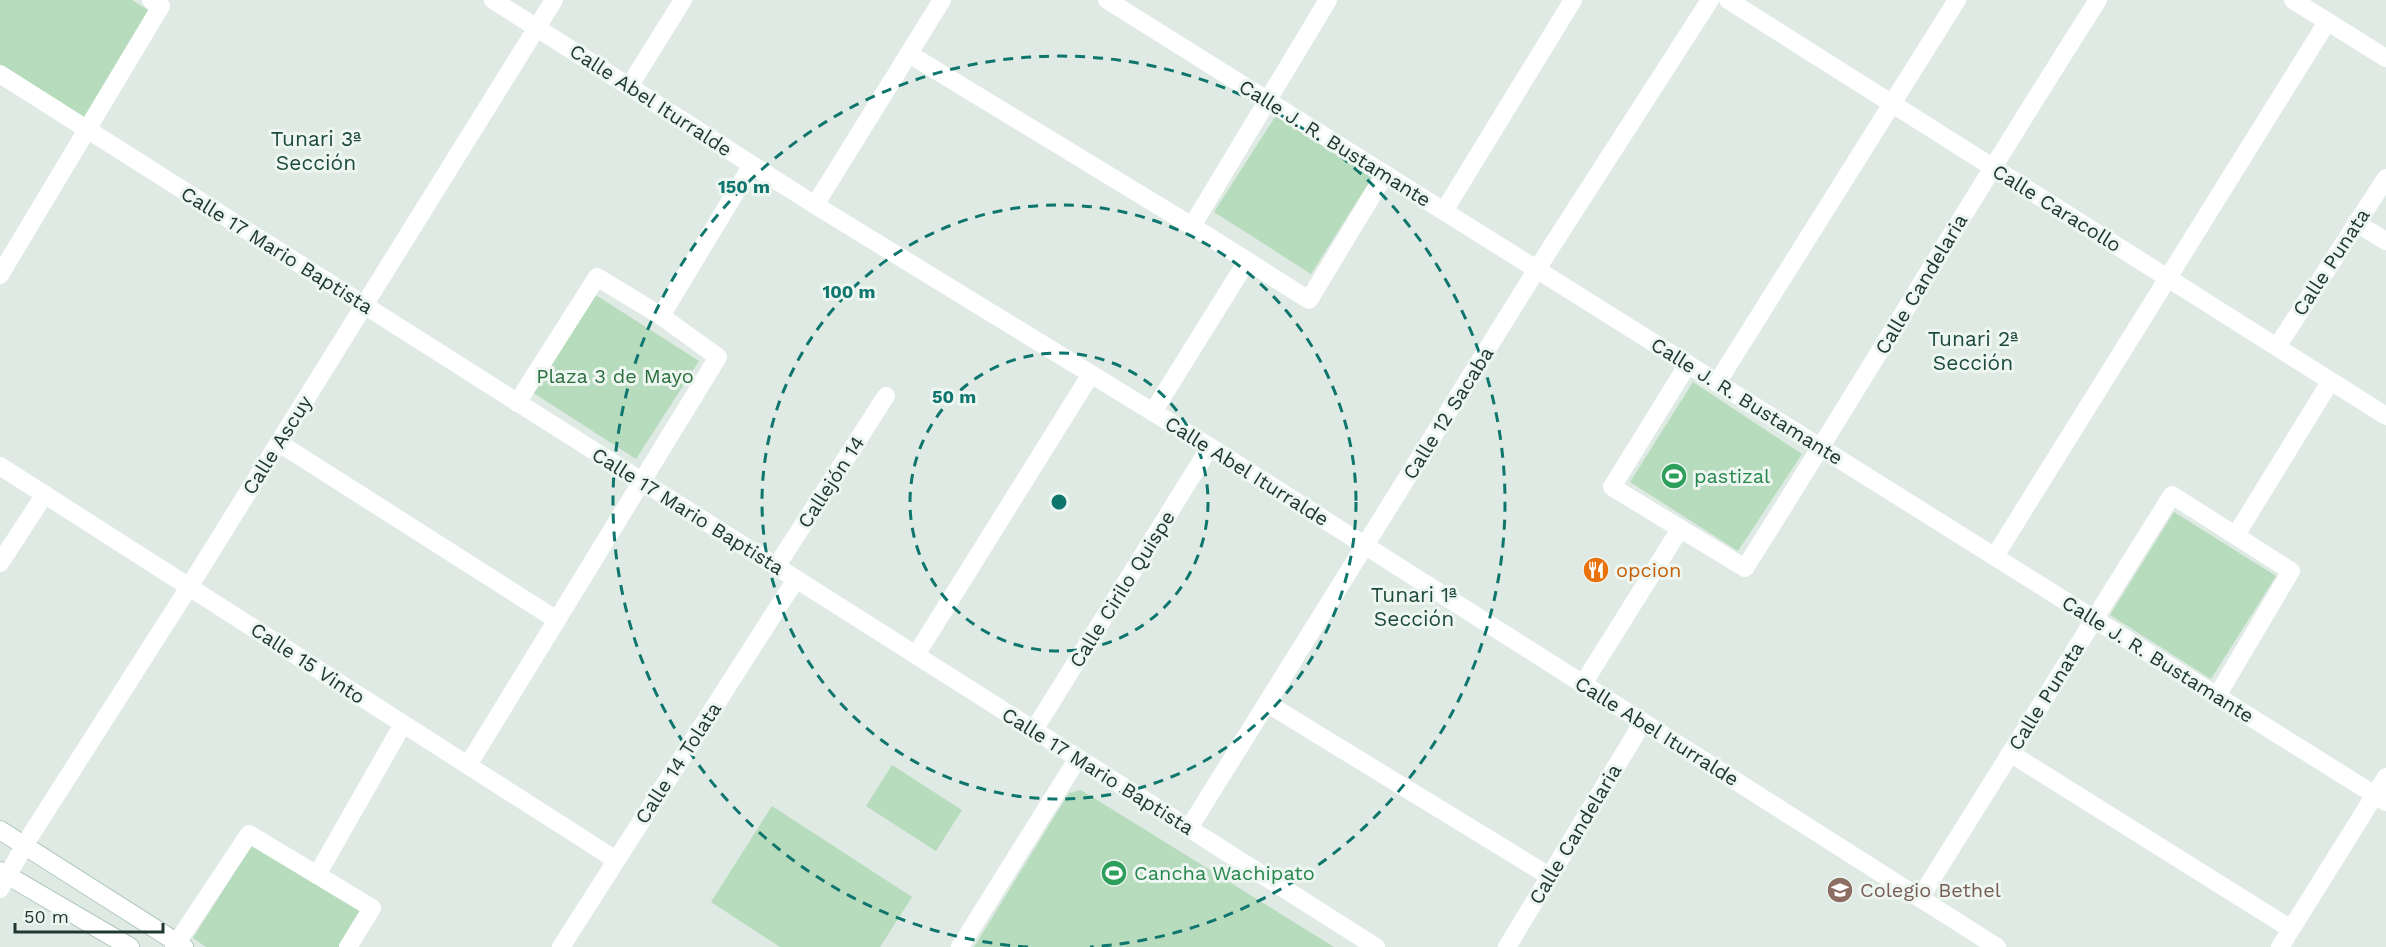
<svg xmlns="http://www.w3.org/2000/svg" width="2386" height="947" font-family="'Work Sans',sans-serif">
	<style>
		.green { fill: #b7dbbd }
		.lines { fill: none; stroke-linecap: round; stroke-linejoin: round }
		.secondary-casing { stroke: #b2c9be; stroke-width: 20 }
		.street { stroke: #fff; stroke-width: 18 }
		.secondary { stroke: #fff; stroke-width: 18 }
		.ring { fill: none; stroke: #0f766e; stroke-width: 3; stroke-dasharray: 10 8 }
		.labels { text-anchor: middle; stroke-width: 6; stroke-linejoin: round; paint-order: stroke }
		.street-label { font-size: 20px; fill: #203930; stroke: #eef6f2 }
		.park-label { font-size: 20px; fill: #2b6f3e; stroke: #eef6f2 }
		.leisure-label { font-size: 20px; fill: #27864d; stroke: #eef6f2; text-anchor: start }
		.food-label { font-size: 20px; fill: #c56008; stroke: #eef6f2; text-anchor: start }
		.education-label { font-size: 20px; fill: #785e54; stroke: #eef6f2; text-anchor: start }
		.neighbourhood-label { font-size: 21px; fill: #1d4a3a; stroke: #eef6f2 }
		.centre { fill: #0f766e; stroke: #eef6f2; stroke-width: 3 }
		.ring-label { font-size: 18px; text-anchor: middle; font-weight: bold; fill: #0f766e; stroke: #eef6f2; stroke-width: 6; stroke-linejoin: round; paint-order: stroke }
	</style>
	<rect width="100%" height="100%" fill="#deeae3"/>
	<!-- green -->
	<g class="green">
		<path d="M0 0H132L151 12 83 120 0 67Z"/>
		<path d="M1277 114 1373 176 1311 274 1214 212Z"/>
		<path d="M594 294 699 361 636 459 532 392Z"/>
		<path d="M1693 382 1802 454 1738 551 1630 482Z"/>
		<path d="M2174 512 2276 576 2211 679 2110 615Z"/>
		<path d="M892 765 962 810 936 851 866 806Z"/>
		<path d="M1081 790 1334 947H974L1069 793Z"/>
		<path d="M772 806 912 897 880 947H780L711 902Z"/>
		<path d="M254 842 364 912 342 947H206L193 938Z"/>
	</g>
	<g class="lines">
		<defs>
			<g id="secondary">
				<path d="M0 830 184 947"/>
				<path d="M0 871 130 947"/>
			</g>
		</defs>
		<!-- secondary casing -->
		<use href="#secondary" class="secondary-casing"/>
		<!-- street -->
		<g class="street">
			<path d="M493 0 815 205 1210 447 1997 947"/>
			<path d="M1107 0 2386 802"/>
			<path d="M1728 0 2386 416"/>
			<path d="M2293 0 2386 58"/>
			<path d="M909 54 1192 226 1309 300 1385 174"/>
			<path d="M0 74 1376 947"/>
			<path d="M630 85 683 0"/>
			<path d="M815 205 942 0"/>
			<path d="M1444 211 1573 0"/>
			<path d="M2356 223 2386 241"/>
			<path d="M1192 226 1328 0"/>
			<path d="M0 275 161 6 151 0"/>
			<path d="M661 316 752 165"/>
			<path d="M2277 347 2386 178"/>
			<path d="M1688 364 1612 487 1745 568C1864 380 1978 188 2098 0"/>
			<path d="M1717 383 1957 0"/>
			<path d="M1153 412 1247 261"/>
			<path d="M279 443 557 620"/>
			<path d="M0 466 616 860"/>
			<path d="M2236 535 2330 382"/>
			<path d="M1995 556 2327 22"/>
			<path d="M0 563 45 494"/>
			<path d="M776 567 886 396"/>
			<path d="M916 655 1091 374"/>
			<path d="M1583 684 1680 529"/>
			<path d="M1268 704 1549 876"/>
			<path d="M1034 730 1210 447"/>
			<path d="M2010 753 2291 929"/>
			<path d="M468 765 718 357 661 316 597 277 517 403"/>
			<path d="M1189 828 1537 269 1710 0"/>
			<path d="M317 875 403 724"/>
			<path d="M0 889 27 841 189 587 554 0"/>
			<path d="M1920 898 2172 495 2291 571 2217 696"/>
			<path d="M174 947 249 834 372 908 348 947"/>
			<path d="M561 947 796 579"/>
			<path d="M960 947 1078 758"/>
			<path d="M1507 947 1643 722"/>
			<path d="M2280 947 2386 777"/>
		</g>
		<!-- secondary -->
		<use href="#secondary" class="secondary"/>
	</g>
	<!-- distance rings -->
	<g class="ring">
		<circle cx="1059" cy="502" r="149"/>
		<circle cx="1059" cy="502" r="297"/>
		<path d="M1028 947A446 446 0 1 1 1090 947"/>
	</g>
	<!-- icons -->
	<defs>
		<symbol id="stadium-disc" viewBox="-11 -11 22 22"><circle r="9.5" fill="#2e9e5b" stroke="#eef6f2"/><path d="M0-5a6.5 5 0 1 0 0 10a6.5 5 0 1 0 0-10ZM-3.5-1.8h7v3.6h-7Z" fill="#fff"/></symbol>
		<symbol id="restaurant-disc" viewBox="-11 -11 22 22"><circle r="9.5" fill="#e8710a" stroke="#eef6f2"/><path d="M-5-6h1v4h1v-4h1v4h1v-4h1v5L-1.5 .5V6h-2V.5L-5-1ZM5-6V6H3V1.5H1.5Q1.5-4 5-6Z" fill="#fff"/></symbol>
		<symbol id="school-disc" viewBox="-11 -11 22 22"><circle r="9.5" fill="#8d6e63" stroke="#eef6f2"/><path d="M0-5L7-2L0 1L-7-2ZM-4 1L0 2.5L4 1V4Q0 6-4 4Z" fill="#fff"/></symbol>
	</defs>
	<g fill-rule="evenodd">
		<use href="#stadium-disc" x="1659" y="461" width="30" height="30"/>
		<use href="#restaurant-disc" x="1581" y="555" width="30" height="30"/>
		<use href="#stadium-disc" x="1099" y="858" width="30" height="30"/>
		<use href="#school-disc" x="1825" y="875" width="30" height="30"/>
	</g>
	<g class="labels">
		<!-- street labels -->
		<g class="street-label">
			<text transform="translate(651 100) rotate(33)" y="7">Calle Abel Iturralde</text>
			<text transform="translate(1335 143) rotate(32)" y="7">Calle J. R. Bustamante</text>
			<text transform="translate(2057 208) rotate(32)" y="7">Calle Caracollo</text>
			<text transform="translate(277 250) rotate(32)" y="7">Calle 17 Mario Baptista</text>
			<text transform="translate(2331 262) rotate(-57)" y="7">Calle Punata</text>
			<text transform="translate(1921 284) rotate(-59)" y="7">Calle Candelaria</text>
			<text transform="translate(1747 401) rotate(32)" y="7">Calle J. R. Bustamante</text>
			<text transform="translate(1448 413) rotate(-58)" y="7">Calle 12 Sacaba</text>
			<text transform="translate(277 445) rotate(-58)" y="7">Calle Ascuy</text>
			<text transform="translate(1247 471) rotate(32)" y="7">Calle Abel Iturralde</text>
			<text transform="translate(831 482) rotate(-57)" y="7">Callejón 14</text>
			<text transform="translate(688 511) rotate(32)" y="7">Calle 17 Mario Baptista</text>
			<text transform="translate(1122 589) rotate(-58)" y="7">Calle Cirilo Quispe</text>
			<text transform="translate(2158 659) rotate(32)" y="7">Calle J. R. Bustamante</text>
			<text transform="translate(308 663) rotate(33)" y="7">Calle 15 Vinto</text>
			<text transform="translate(2046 696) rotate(-58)" y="7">Calle Punata</text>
			<text transform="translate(1657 731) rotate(32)" y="7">Calle Abel Iturralde</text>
			<text transform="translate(678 763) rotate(-57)" y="7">Calle 14 Tolata</text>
			<text transform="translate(1098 771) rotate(32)" y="7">Calle 17 Mario Baptista</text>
			<text transform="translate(1575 834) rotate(-59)" y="7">Calle Candelaria</text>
		</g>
		<!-- park labels -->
		<g class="park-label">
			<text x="615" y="383">Plaza 3 de Mayo</text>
		</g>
		<!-- leisure labels -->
		<g class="leisure-label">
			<text x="1694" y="483">pastizal</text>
			<text x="1134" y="880">Cancha Wachipato</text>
		</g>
		<!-- food labels -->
		<g class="food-label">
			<text x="1616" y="577">opcion</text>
		</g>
		<!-- education labels -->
		<g class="education-label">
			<text x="1860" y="897">Colegio Bethel</text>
		</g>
		<!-- neighbourhood labels -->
		<g class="neighbourhood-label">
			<text x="316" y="146">Tunari 3ª<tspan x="316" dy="24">Sección</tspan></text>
			<text x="1973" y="346">Tunari 2ª<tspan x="1973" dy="24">Sección</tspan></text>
			<text x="1414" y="602">Tunari 1ª<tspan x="1414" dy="24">Sección</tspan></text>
		</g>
	</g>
	<circle cx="1059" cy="502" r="9" class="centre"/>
	<g class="ring-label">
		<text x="744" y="193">150 m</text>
		<text x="849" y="298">100 m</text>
		<text x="954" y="403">50 m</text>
	</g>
	<!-- scale -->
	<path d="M15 923v9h148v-9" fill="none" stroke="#203930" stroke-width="3"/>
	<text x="24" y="923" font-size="18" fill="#203930" stroke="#eef6f2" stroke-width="4.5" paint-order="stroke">50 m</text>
</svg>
